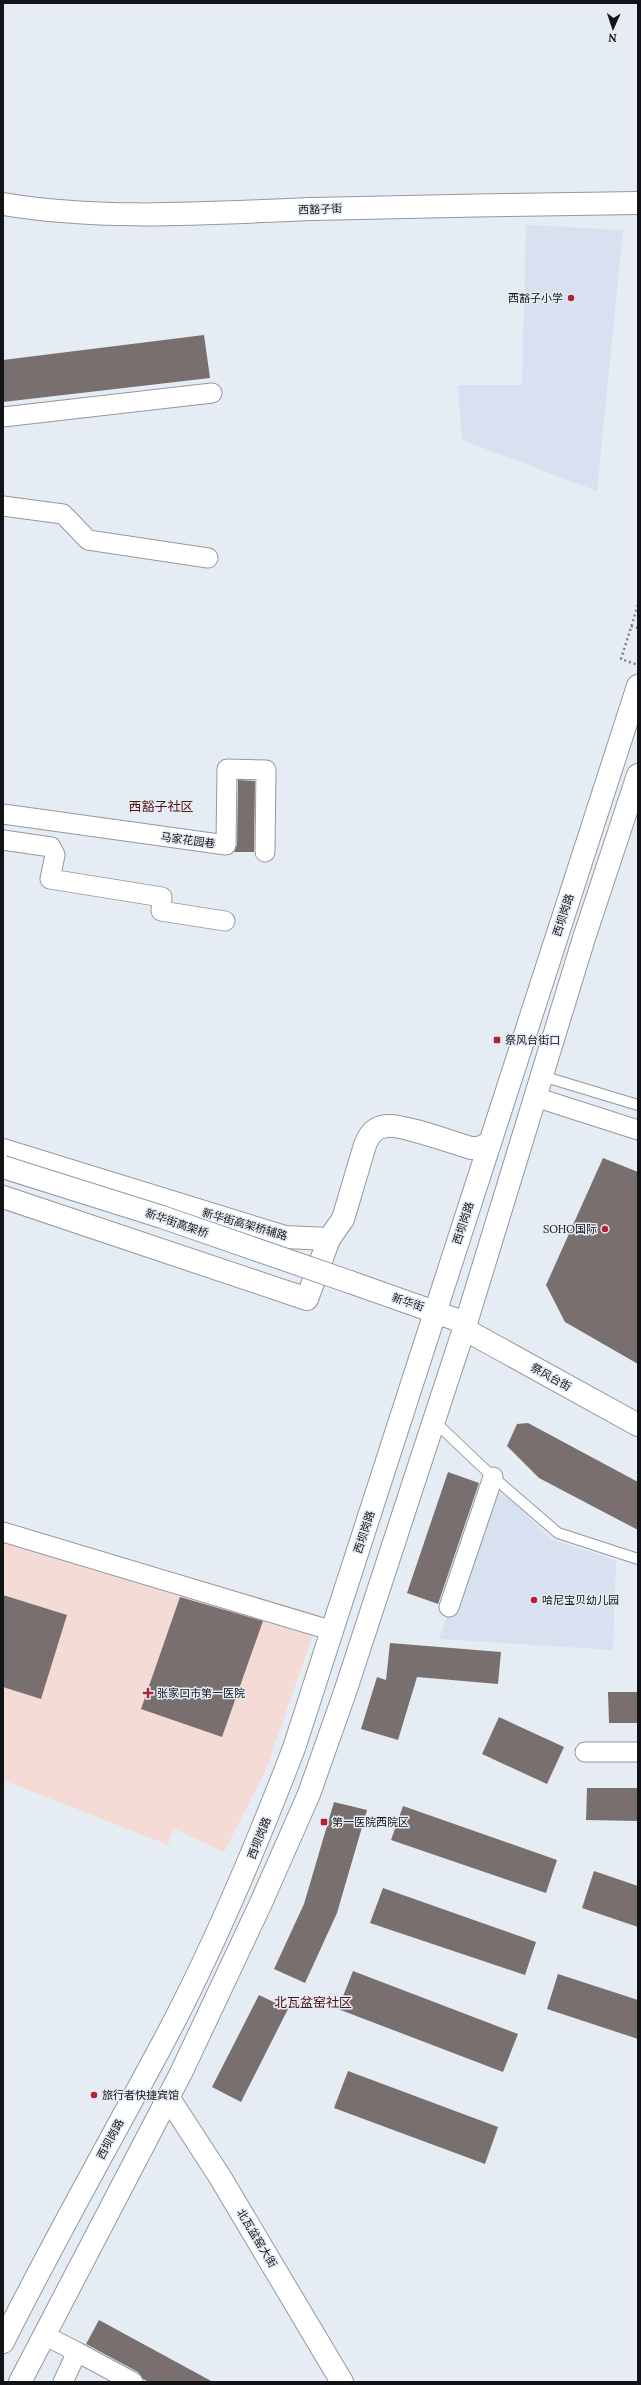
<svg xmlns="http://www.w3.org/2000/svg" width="641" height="2385" font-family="Lora,'Noto Sans SC',serif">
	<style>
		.built { fill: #d7e1f0 }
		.medical { fill: #f5dbd6 }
		.building { fill: #796f6e }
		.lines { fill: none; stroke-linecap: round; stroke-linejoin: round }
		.lane-casing { stroke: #9398a0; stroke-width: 12 }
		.street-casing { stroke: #9398a0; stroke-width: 21 }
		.secondary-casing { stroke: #9398a0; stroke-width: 24 }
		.primary-casing { stroke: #9398a0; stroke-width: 24 }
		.path { stroke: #7f8389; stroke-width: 2.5; stroke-dasharray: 2 3; stroke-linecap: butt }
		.lane { stroke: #fff; stroke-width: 10 }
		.street { stroke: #fff; stroke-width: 19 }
		.secondary { stroke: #fff; stroke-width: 22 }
		.primary { stroke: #fff; stroke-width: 22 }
		.secondary-bridge-casing { stroke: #9398a0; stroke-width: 24; stroke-linecap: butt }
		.secondary-bridge { stroke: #fff; stroke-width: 22 }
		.poi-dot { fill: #b4222e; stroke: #e6ecf4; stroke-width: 1.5 }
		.labels { text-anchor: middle; stroke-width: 3; stroke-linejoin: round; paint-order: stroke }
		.street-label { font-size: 11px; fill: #111316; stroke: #e6ecf4 }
		.poi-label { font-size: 11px; fill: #111316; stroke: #e6ecf4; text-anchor: start }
		.quarter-label { font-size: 13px; fill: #561114; stroke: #e6ecf4 }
	</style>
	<rect width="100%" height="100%" fill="#e6ecf4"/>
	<!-- built -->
	<g class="built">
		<path d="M526 225 623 230 597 491 462 440 458 385H522Z"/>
		<path d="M491 1489 509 1498 552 1540 616 1560 613 1650 439 1639Z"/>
	</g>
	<!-- medical -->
	<path class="medical" d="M3 1533 182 1585 188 1576 320 1615 265 1772 224 1852 174 1829 168 1845 3 1780Z"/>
	<!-- building -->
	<g class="building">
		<path d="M204 335 210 378 3 402V360Z"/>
		<path d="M238 780 255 781 254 852H234L237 845Z"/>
		<path d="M603 1158 638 1172V1364L565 1322 546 1285Z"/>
		<path d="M528 1423 638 1482V1530L539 1478 507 1446 517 1424Z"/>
		<path d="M448 1472 479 1483 438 1604 407 1593Z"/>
		<path d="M3 1595 67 1615 41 1699 3 1687Z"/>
		<path d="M180 1597 263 1621 222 1737 141 1709Z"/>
		<path d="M390 1643 501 1652 498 1684 417 1677 398 1740 361 1729 377 1677 386 1680Z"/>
		<path d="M608 1692H638V1723H609Z"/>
		<path d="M499 1717 564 1747 547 1784 482 1754Z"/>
		<path d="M587 1788H638V1821L586 1820Z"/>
		<path d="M334 1802 367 1810 337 1913 305 1983 274 1969 304 1904Z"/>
		<path d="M403 1806 557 1860 546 1893 391 1840Z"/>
		<path d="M594 1871 638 1886V1927L582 1908Z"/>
		<path d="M383 1888 536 1942 525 1975 370 1923Z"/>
		<path d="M353 1971 518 2034 503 2072 338 2009Z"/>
		<path d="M558 1974 638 2000V2039L547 2009Z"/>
		<path d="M259 1995 288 2009 241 2102 212 2087Z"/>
		<path d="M348 2071 498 2127 485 2164 334 2108Z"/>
		<path d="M99 2320 213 2382H149L143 2379 138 2372 86 2344Z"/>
	</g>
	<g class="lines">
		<defs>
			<g id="lane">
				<path d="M542 1076 638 1105"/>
				<path d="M434 1421 493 1477 558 1533 638 1559"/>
			</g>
			<g id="street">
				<path d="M3 417 212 393"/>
				<path d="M3 506 63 514 88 540 208 558"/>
				<path d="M3 814 226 845 227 769 266 770 265 852"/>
				<path d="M3 840 51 847 55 855 50 879 162 897 161 911 225 921"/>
				<path d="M535 1097 638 1130"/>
				<path d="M3 1532 333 1631"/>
				<path d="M449 1607 493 1477"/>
				<path d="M585 1752H638"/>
				<path d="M44 2335 77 2352"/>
				<path d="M63 2382 77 2352 133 2382"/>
			</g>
			<g id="secondary">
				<path d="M3 204C105 221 209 213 312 209 421 206 529 205 638 203"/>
				<path d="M3 1150 285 1237 329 1239 343 1219 365 1145C369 1135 374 1127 387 1126 401 1124 454 1143 471 1148H479L489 1143"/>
				<path d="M3 1197 307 1299 329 1239"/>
				<path d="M350 1282 466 1323"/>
				<path d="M464 1329 638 1425"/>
				<path d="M168 2097 220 2177 342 2382"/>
			</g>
			<g id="primary">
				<path d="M3 2342C54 2240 111 2140 165 2039 215 1945 256 1847 294 1748L638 686"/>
				<path d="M20 2382 181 2073 261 1903 309 1794 345 1692 466 1323 584 938 638 775"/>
			</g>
		</defs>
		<!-- lane casing -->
		<use href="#lane" class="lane-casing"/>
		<!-- street casing -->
		<use href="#street" class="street-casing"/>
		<!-- secondary casing -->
		<use href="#secondary" class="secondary-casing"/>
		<!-- primary casing -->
		<use href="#primary" class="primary-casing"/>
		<!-- path -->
		<g class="path">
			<path d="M638 605 621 659 638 665"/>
			<path d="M631 626 638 628"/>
		</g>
		<!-- lane -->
		<use href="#lane" class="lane"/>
		<!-- street -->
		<use href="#street" class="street"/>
		<!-- secondary -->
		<use href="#secondary" class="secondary"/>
		<!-- primary -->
		<use href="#primary" class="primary"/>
		<defs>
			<path id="secondary-bridge" d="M3 1167 162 1217 350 1282"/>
		</defs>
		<!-- secondary-bridge casing -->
		<use href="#secondary-bridge" class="secondary-bridge-casing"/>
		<!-- secondary-bridge -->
		<use href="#secondary-bridge" class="secondary-bridge"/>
	</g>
	<!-- markers -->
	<g class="poi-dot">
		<circle cx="571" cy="298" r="4"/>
		<rect x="493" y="1036" width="8" height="8" rx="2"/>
		<circle cx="605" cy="1229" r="4"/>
		<circle cx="534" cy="1600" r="4"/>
		<path d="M146 1687h4v4h4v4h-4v4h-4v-4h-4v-4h4z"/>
		<rect x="320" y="1818" width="8" height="8" rx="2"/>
		<circle cx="94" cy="2095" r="4"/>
	</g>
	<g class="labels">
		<!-- street labels -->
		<g class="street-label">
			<text transform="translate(320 209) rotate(-2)" y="4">西豁子街</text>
			<text transform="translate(188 840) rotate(8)" y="4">马家花园巷</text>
			<text transform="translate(563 915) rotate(-72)" y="4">西坝岗路</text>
			<text transform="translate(177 1223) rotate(19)" y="4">新华街高架桥</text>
			<text transform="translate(463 1223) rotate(-72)" y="4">西坝岗路</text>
			<text transform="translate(245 1224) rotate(16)" y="4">新华街高架桥辅路</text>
			<text transform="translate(408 1302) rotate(19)" y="4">新华街</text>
			<text transform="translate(551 1377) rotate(29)" y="4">祭风台街</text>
			<text transform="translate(364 1532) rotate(-72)" y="4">西坝岗路</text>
			<text transform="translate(259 1838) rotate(-68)" y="4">西坝岗路</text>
			<text transform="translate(110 2139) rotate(-62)" y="4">西坝岗路</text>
			<text transform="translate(257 2238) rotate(59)" y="4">北瓦盆窑大街</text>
		</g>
		<!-- poi labels -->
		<g class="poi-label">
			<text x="563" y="302" text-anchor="end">西豁子小学</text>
			<text x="505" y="1044">祭风台街口</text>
			<text x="597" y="1233" text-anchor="end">SOHO国际</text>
			<text x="542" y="1604">哈尼宝贝幼儿园</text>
			<text x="157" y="1697">张家口市第一医院</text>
			<text x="332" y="1826">第一医院西院区</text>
			<text x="102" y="2099">旅行者快捷宾馆</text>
		</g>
		<!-- quarter labels -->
		<g class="quarter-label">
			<text x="161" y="811">西豁子社区</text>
			<text x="313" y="2007">北瓦盆窑社区</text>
		</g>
	</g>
	<!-- border -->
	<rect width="641" height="2385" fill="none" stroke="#111316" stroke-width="8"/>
	<!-- north arrow -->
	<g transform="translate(613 28) rotate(183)" stroke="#e6ecf4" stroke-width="3" paint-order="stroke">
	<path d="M0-3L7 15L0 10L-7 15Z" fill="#111316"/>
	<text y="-6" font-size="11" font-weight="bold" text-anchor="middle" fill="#111316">N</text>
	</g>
</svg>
